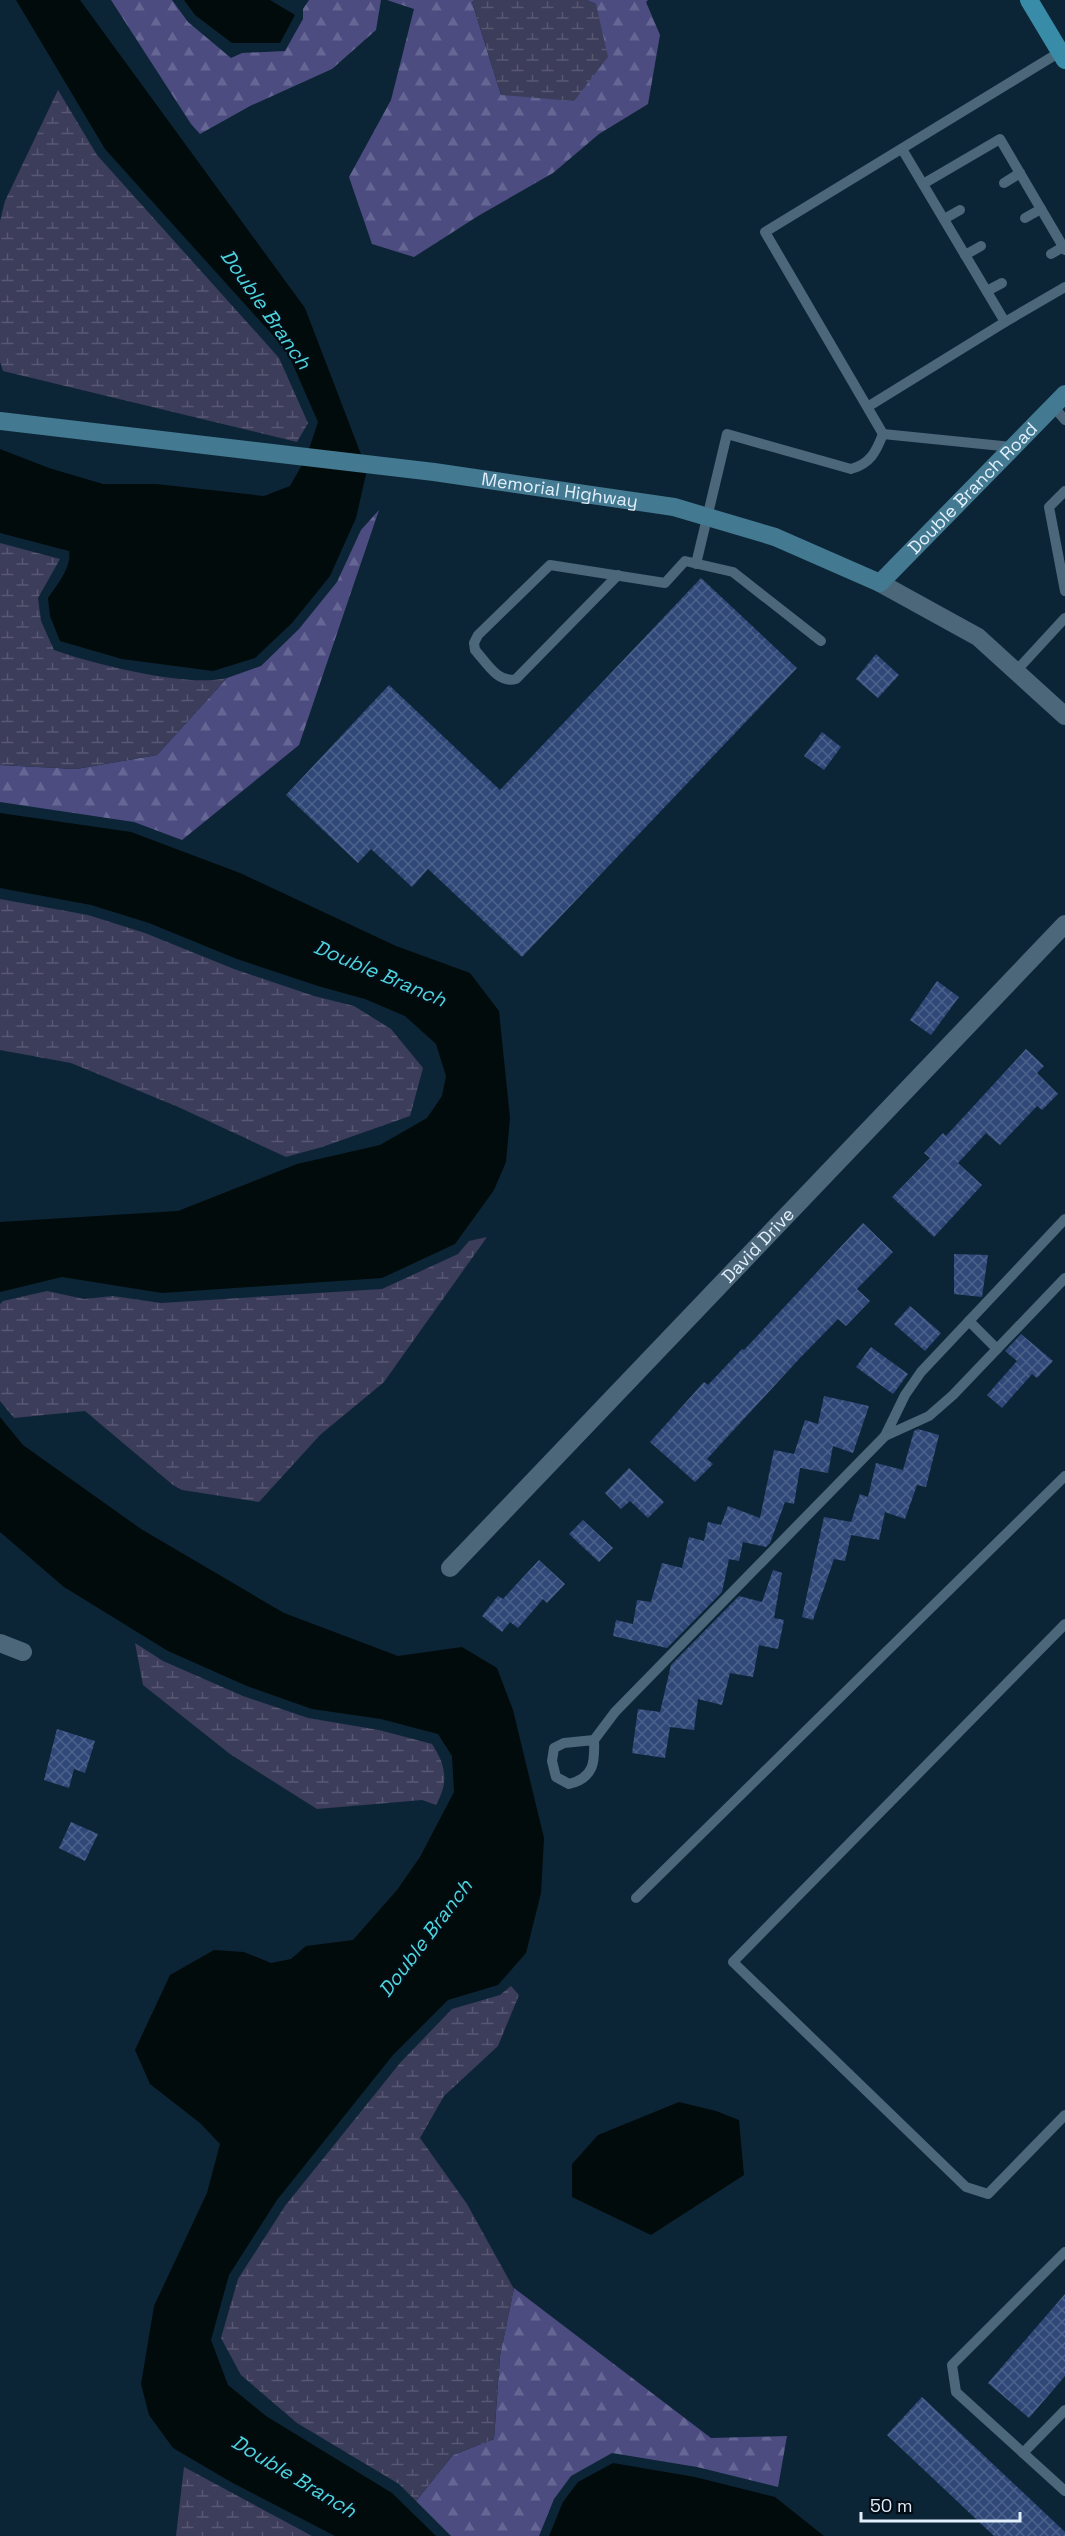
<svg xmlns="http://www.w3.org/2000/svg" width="1065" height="2536" font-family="'Space Grotesk',sans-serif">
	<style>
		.forest { fill: url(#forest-firs) }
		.wetland { fill: url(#wetland-marsh) }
		.water { fill: #020b0b }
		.building { fill: url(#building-cross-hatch) }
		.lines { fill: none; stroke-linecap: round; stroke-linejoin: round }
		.lane { stroke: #4c667a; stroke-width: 10 }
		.street { stroke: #4c667a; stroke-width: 18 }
		.secondary { stroke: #437991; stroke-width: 18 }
		.primary { stroke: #398ca8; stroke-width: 18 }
		.labels { text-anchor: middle; stroke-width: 4.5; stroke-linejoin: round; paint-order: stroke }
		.street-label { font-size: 18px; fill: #e0effb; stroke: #040d15 }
		.water-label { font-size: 20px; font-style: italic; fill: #4dd4dc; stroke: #040d15 }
	</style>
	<defs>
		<pattern id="forest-firs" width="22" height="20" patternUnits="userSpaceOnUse" patternTransform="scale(1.5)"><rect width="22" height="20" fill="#4c4c81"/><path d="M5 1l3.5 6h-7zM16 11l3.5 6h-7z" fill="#666694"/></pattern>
		<pattern id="wetland-marsh" width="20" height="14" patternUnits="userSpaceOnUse" patternTransform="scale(1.5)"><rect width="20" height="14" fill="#3c3c5b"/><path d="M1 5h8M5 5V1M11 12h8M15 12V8" fill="none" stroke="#585873"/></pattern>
		<pattern id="building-cross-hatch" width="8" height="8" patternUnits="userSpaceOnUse" patternTransform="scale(1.5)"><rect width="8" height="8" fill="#2f4878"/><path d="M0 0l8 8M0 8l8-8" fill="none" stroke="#4d638c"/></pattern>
	</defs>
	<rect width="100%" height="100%" fill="#0c2536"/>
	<!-- forest -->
	<g class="forest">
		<path d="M111 0H172L188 22 231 58 242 53 285 51 303 19V9L309 0H381L376 30 332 69 250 106 200 134 191 124Z"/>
		<path d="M387 0H475L472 2 501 95 596 4 586 0H648L646 2 660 35 648 104 599 134 553 173 478 216 414 257 372 244 349 177 391 100 414 9Z"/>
		<path d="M379 510 299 745 182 840 134 822 0 802V765L76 769 157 755 227 678 261 666 299 629 337 582 361 530Z"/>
		<path d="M514 2288 711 2438 787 2436 778 2487 697 2467 612 2453 571 2476 554 2499 539 2536H451L416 2501 453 2455 494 2439 500 2356Z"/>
	</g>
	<!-- wetland -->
	<g class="wetland">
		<path d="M475 0H586L596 4 608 57 574 101 501 95 472 2Z"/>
		<path d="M58 90 97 155 279 358 308 423 297 442 3 371 0 362V221L5 201Z"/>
		<path d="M0 543 60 559 38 598 41 621 54 650C94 664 187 688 227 678L157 755 76 769 0 765Z"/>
		<path d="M0 899 88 915 145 933 234 969 314 996 354 1006 391 1029 423 1068 410 1116 322 1147 286 1157 176 1106 71 1063 0 1050Z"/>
		<path d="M487 1237 384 1382 320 1435 259 1502 182 1490 173 1485 85 1411 14 1418 0 1401V1304L3 1301 47 1291 84 1299 113 1296 161 1303 382 1289 458 1254 469 1241Z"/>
		<path d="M135 1643 163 1661 243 1696 308 1718 379 1730 432 1744C446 1765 449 1782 436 1805L422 1800 317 1809 230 1754 143 1685Z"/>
		<path d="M511 1986 519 1995 498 2046 444 2096 420 2138 467 2204 514 2289 500 2356 494 2439 453 2455 416 2501 399 2484 297 2423 241 2375 221 2338 238 2279 285 2206 400 2063 452 2009 500 1995Z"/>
		<path d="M184 2467 312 2536H176Z"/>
	</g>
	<!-- water -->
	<g class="water">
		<path d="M16 0H80L305 308 367 470 356 518 330 576 292 623 255 658 213 671 122 659 60 641 50 616 48 598C57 585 72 567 69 551L0 533V449L49 468 103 484H156L264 496 290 486 306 458 318 422 287 351 105 149Z"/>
		<path d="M184 0H270L295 15 280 43H232L195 15Z"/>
		<path d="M0 813 131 832 240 873 396 946 470 973 499 1011 510 1118 506 1162 494 1190 455 1244 382 1278 162 1293 62 1277 0 1292V1222L178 1211 297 1164 380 1145 427 1118 442 1096 446 1076 436 1044 405 1016 365 999 318 986 237 959 149 923 91 905 0 888Z"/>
		<path d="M0 1417 23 1445 141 1529 284 1613 398 1656 462 1647 497 1668 513 1710 544 1838 541 1893 526 1953 498 1985 448 2000 393 2055 277 2200 229 2275 211 2340 228 2385 266 2416 392 2493 436 2536H335L231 2482 173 2448 149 2415 141 2384 154 2306 207 2193 220 2144 200 2123 150 2084 135 2050 170 1975 214 1950 244 1952 271 1963 291 1959 306 1946 353 1940 397 1890 420 1857 454 1792 452 1756 438 1734 381 1719 312 1709 247 1686 168 1651 64 1587 0 1532Z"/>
		<path d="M679 2102 716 2111 739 2120 744 2175 651 2235 572 2197V2164L598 2135Z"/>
		<path d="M613 2463 695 2477 775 2497 824 2536H549L563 2502 578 2482Z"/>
	</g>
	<!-- building -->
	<g class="building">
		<path d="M701 578 797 668 522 957 428 869 412 887 371 849 358 863 286 795 389 685 500 790Z"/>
		<path d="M876 654 899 675 878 698 856 679Z"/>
		<path d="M822 732 841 747 824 770 804 756Z"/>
		<path d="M937 981 959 997 931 1035 910 1020Z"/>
		<path d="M1026 1049 1044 1066 1037 1073 1058 1094 1042 1110 1037 1106 1000 1145 986 1133 958 1163 982 1185 934 1237 892 1197 930 1158 924 1153 943 1133 946 1136Z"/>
		<path d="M863 1223 893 1252 857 1289 870 1301 846 1326 838 1319 799 1359 707 1459 713 1464 695 1482 650 1442 704 1382 708 1385 742 1349 744 1350Z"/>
		<path d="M954 1254 988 1255 982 1297 954 1294Z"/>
		<path d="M910 1306 941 1333 925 1351 894 1324Z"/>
		<path d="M1021 1334 1053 1361 1037 1378 1032 1374 1002 1408 987 1395 1017 1361 1005 1351Z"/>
		<path d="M871 1347 908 1374 893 1394 856 1367Z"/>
		<path d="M824 1396 869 1406 853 1453 833 1446 828 1473 800 1468 794 1504 785 1502 770 1543 766 1547 743 1542 739 1561 729 1559 722 1592 667 1648 613 1636 616 1620 633 1624 637 1600 651 1602 662 1563 682 1568 689 1537 704 1541 708 1522 721 1525 728 1506 760 1518 774 1450 794 1454 805 1420 818 1424Z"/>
		<path d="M918 1429 939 1435 926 1487 917 1485 905 1519 885 1512 879 1540 851 1535 845 1561 834 1559 813 1620 802 1617 824 1517 851 1522 860 1494 868 1497 876 1463 903 1470 914 1431Z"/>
		<path d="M629 1468 664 1502 648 1518 630 1501 621 1509 605 1493Z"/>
		<path d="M583 1520 613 1548 599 1562 569 1534Z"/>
		<path d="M539 1560 565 1584 547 1603 543 1599 518 1628 510 1622 502 1632 482 1616 498 1596 503 1599Z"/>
		<path d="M773 1570 782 1573 774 1618 784 1620 778 1649 759 1645 753 1677 730 1673 722 1705 698 1699 694 1730 670 1727 665 1758 632 1753 638 1709 660 1712 671 1665 739 1596 762 1602Z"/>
		<path d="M57 1729 95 1741 85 1773 74 1769 69 1788 44 1780Z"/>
		<path d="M71 1822 98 1834 85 1861 59 1848Z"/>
		<path d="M1065 2294V2376L1029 2418 988 2383Z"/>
		<path d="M922 2397 1065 2532V2536H994L887 2435Z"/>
	</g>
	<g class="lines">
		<!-- lane -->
		<g class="lane">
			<path d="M1004 183 1020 173"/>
			<path d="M923 184 1000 139 1065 250"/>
			<path d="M1025 218 1041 209"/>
			<path d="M944 219 960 210"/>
			<path d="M1051 254 1063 247"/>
			<path d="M965 255 981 246"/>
			<path d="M987 291 1002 283"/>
			<path d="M1005 322 1065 287"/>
			<path d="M869 406 1005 322 902 149"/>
			<path d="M1053 406 1065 420"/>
			<path d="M883 434 765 232 1060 52"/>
			<path d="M883 434 1012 447"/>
			<path d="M1065 491 1049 507 1065 591"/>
			<path d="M696 564 727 434 851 469C870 464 876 452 883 434"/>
			<path d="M618 575 516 679C498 684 486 662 475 650L474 643 478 635 550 565 665 583 685 561 733 572 821 641"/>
			<path d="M1016 671 1065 618"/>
			<path d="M1065 1219 921 1372 905 1395 885 1436 929 1416 953 1395 1065 1278"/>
			<path d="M969 1321 997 1349"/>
			<path d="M1065 1624 733 1962 966 2187 988 2194 1065 2115"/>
			<path d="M594 1740 564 1743 554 1748 552 1761 556 1777 569 1784C594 1778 595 1762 594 1740L615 1712 885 1436"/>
			<path d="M636 1898 1065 1476"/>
			<path d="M1065 2252 952 2365 956 2392 1065 2491"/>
			<path d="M1023 2453 1065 2410"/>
		</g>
		<!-- street -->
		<g class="street">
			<path d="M880 583 978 637 1065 716"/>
			<path id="s1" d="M450 1568 1065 924"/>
			<path d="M0 1643 23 1652"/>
		</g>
		<!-- secondary -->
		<path class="secondary" id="s2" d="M0 421 434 472 674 507 775 537 880 583 1065 394"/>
		<!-- primary -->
		<path class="primary" d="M1029 0 1065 60"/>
	</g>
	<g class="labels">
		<!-- street labels -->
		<g class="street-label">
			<text dy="6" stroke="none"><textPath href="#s2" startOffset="1032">Double Branch Road</textPath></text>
			<text dy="6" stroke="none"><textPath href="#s2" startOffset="564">Memorial Highway</textPath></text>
			<text dy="6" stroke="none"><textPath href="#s1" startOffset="446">David Drive</textPath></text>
		</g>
		<!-- water labels -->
		<g class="water-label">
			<text transform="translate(266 309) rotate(55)" y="7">Double Branch</text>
			<text transform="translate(380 973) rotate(23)" y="7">Double Branch</text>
			<text transform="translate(425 1938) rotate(-53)" y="7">Double Branch</text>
			<text transform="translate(294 2476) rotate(31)" y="7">Double Branch</text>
		</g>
	</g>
	<!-- scale -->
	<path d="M861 2512v9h159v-9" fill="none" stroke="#e0effb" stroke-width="3"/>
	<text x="870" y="2512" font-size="18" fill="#e0effb" stroke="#040d15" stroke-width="4.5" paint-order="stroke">50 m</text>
</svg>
